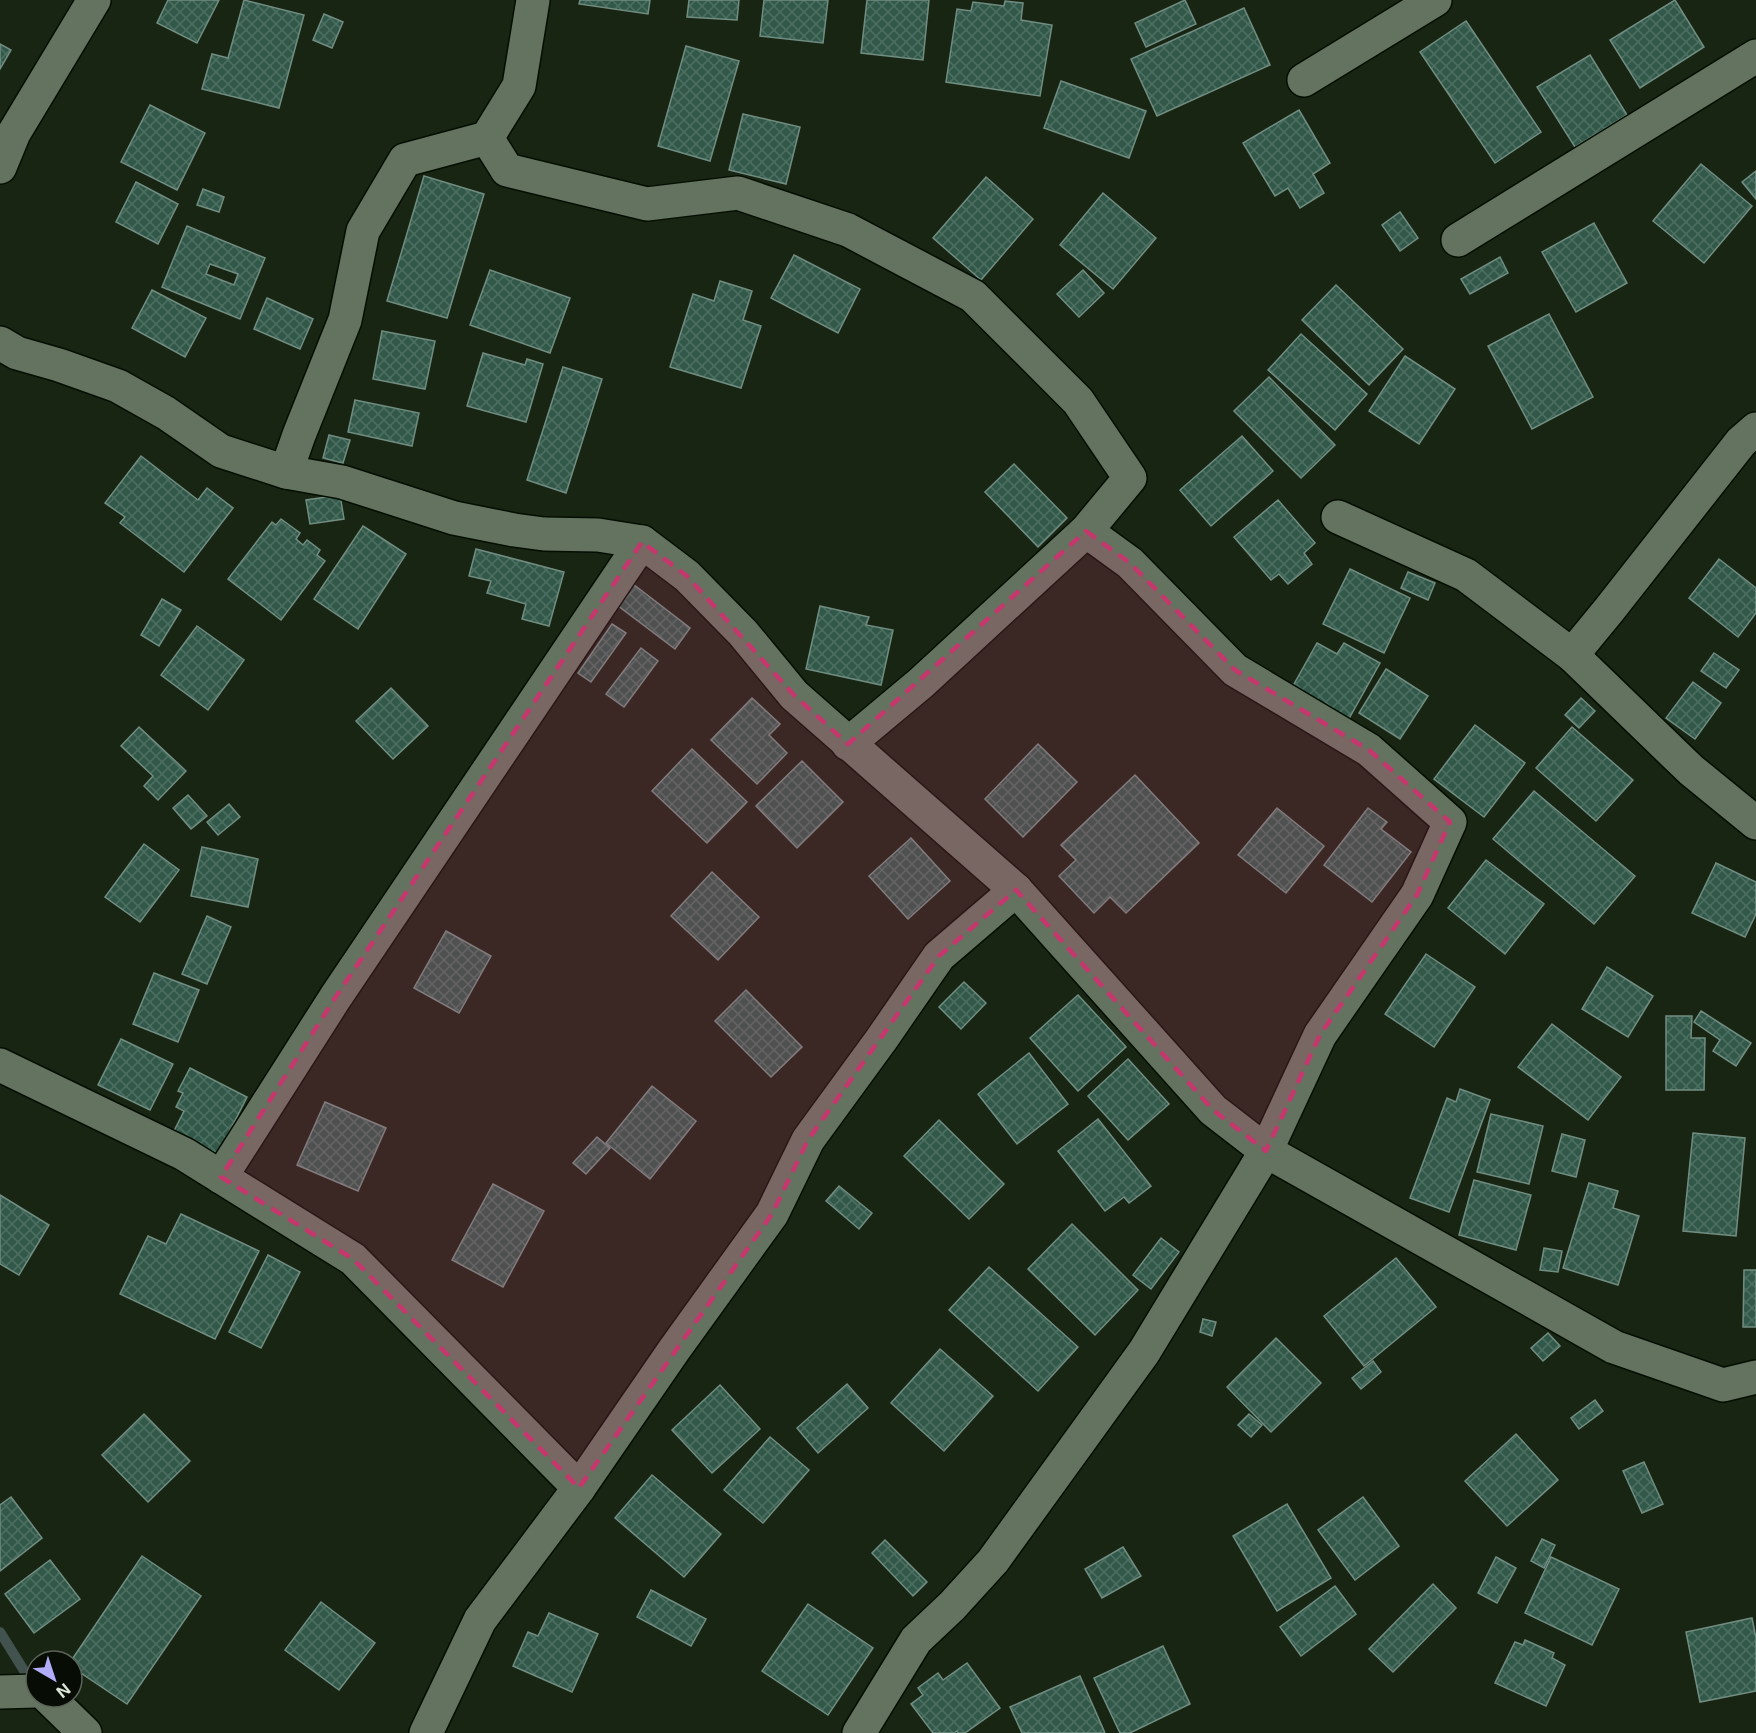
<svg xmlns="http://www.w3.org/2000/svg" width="1756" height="1733" font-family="Inter,sans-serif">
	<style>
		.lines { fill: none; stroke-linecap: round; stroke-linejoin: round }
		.stream { stroke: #42524e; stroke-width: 10 }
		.building { fill: url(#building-cross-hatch); stroke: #718d82; stroke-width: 1.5; fill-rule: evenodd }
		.minor-casing { stroke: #040e02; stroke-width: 36 }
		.minor { stroke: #64735f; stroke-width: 33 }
		.marked { fill: #c6376e; fill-opacity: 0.2; stroke: #c6376e; stroke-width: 4.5; stroke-dasharray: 12 8; stroke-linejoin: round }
	</style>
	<defs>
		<pattern id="building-cross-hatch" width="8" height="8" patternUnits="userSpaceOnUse" patternTransform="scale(1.5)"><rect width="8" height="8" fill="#315849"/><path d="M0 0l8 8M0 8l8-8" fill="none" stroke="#4e7063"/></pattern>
	</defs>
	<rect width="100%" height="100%" fill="#182513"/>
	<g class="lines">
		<!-- stream -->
		<path class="stream" d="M0 1632 33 1685"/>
	</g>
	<!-- building -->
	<g class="building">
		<path d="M168 0H219L197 43 157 23Z"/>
		<path d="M244 0 304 15 279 108 202 89 212 54 228 58Z"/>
		<path d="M580 0H650L648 14 579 4Z"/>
		<path d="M689 0H739L737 20 687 17Z"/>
		<path d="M764 0H828L823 43 760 36Z"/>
		<path d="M867 0H929L923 60 861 53Z"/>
		<path d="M1185 0 1196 24 1146 47 1135 23Z"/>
		<path d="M1675 0 1704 47 1640 88 1610 40Z"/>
		<path d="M1005 1 1023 3 1021 20 1052 25 1040 96 946 82 957 9 971 11 973 2 1004 6Z"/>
		<path d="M1244 8 1270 65 1157 116 1131 59Z"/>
		<path d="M324 14 343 22 332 48 313 40Z"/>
		<path d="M1466 21 1541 132 1495 163 1420 52Z"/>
		<path d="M0 44 11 50 0 69Z"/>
		<path d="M686 46 739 61 710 161 658 146Z"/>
		<path d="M1590 55 1627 115 1575 147 1537 87Z"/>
		<path d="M1061 81 1146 111 1129 158 1044 128Z"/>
		<path d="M150 105 205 133 177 190 121 162Z"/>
		<path d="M1299 110 1330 163 1313 174 1324 193 1300 208 1288 188 1275 196 1243 143Z"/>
		<path d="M743 114 800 127 786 184 729 170Z"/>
		<path d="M1701 164 1752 206 1704 263 1653 221Z"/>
		<path d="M1756 171V199L1742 182Z"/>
		<path d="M424 176 484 194 447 318 387 301Z"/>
		<path d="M986 177 1033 219 981 280 933 238Z"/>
		<path d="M136 182 178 204 158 244 116 222Z"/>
		<path d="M203 189 224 197 219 212 197 205Z"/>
		<path d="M1103 193 1156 238 1113 289 1060 245Z"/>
		<path d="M1400 212 1418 238 1400 251 1382 225Z"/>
		<path d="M1594 223 1627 283 1576 312 1542 252Z"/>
		<path d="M187 226 265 258 240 319 162 287ZM210 264 238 274 234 285 206 274Z"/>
		<path d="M794 255 860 289 838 333 771 298Z"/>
		<path d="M1500 257 1508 273 1470 294 1461 279Z"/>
		<path d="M490 270 570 298 550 353 470 325Z"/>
		<path d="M1083 270 1104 293 1079 317 1057 294Z"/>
		<path d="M720 281 752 291 743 320 761 326 741 388 670 367 693 294 714 301Z"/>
		<path d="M1336 285 1403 349 1369 385 1302 320Z"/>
		<path d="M152 290 206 318 185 357 132 328Z"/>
		<path d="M267 298 313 319 300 349 254 329Z"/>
		<path d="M1549 314 1593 397 1532 429 1488 346Z"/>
		<path d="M382 331 435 341 425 389 373 379Z"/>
		<path d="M1301 334 1367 394 1335 430 1268 370Z"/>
		<path d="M483 353 525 365 527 359 543 364 526 422 467 406Z"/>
		<path d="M1405 356 1455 389 1419 444 1369 411Z"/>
		<path d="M563 367 602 379 566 493 527 480Z"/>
		<path d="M1269 377 1335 445 1301 478 1234 411Z"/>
		<path d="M355 400 419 413 412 446 348 432Z"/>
		<path d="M329 435 350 440 343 463 323 458Z"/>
		<path d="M1242 436 1273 471 1211 526 1180 490Z"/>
		<path d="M141 456 198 500 207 488 233 508 184 572 120 523 125 517 105 503Z"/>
		<path d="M1014 464 1067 518 1038 547 985 492Z"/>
		<path d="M340 495 344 519 310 524 306 500Z"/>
		<path d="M1278 500 1315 543 1304 553 1312 564 1288 584 1279 574 1271 580 1234 537Z"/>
		<path d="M281 519 300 533 296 539 303 545 307 540 320 550 317 555 325 561 281 620 228 579 272 522 276 525Z"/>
		<path d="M363 526 406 554 358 629 314 599Z"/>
		<path d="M476 549 564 572 549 626 522 619 526 604 487 593 491 581 469 576Z"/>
		<path d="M1719 559 1756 588V613L1738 637 1689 598Z"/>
		<path d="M1350 569 1410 598 1384 653 1323 624Z"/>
		<path d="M1408 572 1435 583 1428 600 1401 588Z"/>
		<path d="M633 584 690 628 675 649 617 605Z"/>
		<path d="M162 599 181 610 159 646 141 635Z"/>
		<path d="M820 606 869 617 866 625 893 630 881 685 806 669Z"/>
		<path d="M612 624 626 633 591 682 578 673Z"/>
		<path d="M197 626 244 660 208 710 161 675Z"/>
		<path d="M1317 643 1337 654 1344 643 1380 663 1346 724 1289 693Z"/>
		<path d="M641 648 658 661 624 707 606 694Z"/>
		<path d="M1714 653 1739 670 1726 688 1701 671Z"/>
		<path d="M1386 669 1428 696 1400 739 1359 713Z"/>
		<path d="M1693 682 1721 703 1695 739 1666 718Z"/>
		<path d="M391 688 428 726 393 759 356 721Z"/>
		<path d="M752 698 780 724 769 735 787 753 757 784 711 740Z"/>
		<path d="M1581 698 1595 711 1579 728 1565 715Z"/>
		<path d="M1475 725 1525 763 1484 817 1434 779Z"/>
		<path d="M139 727 186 771 158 800 144 786 153 776 121 746Z"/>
		<path d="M1572 727 1633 780 1596 821 1536 768Z"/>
		<path d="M1038 744 1077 782 1023 837 985 799Z"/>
		<path d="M692 749 747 802 707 843 652 791Z"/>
		<path d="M802 761 843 802 797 848 756 806Z"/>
		<path d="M1135 775 1199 843 1126 913 1110 897 1094 913 1059 876 1076 860 1061 845Z"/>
		<path d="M1534 791 1635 876 1594 924 1493 839Z"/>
		<path d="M188 795 207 816 191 829 173 808Z"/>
		<path d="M229 804 240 817 218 835 207 822Z"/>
		<path d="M1277 808 1324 846 1286 893 1238 855Z"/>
		<path d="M1368 808 1387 822 1381 829 1411 852 1372 902 1324 865Z"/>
		<path d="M911 838 950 881 908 919 869 876Z"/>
		<path d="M144 844 179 870 140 922 105 897Z"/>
		<path d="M202 847 258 859 248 907 191 896Z"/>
		<path d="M1486 860 1544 904 1505 954 1448 908Z"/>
		<path d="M1716 863 1756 882V914L1745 937 1692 913Z"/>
		<path d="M712 872 759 917 718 960 671 916Z"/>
		<path d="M207 916 231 927 207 984 182 974Z"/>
		<path d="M446 931 491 956 459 1013 414 988Z"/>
		<path d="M1426 954 1475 987 1434 1047 1385 1014Z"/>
		<path d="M1607 967 1653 996 1628 1037 1582 1009Z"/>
		<path d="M154 973 199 990 178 1042 133 1024Z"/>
		<path d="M964 982 986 1003 961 1029 939 1007Z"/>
		<path d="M746 990 802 1047 771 1077 715 1021Z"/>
		<path d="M1078 995 1126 1047 1078 1091 1030 1038Z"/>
		<path d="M1701 1011 1751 1043 1736 1066 1713 1051 1720 1040 1694 1022Z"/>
		<path d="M1666 1016H1692L1691 1038H1705L1704 1090H1666Z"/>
		<path d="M1552 1024 1621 1077 1588 1120 1518 1067Z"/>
		<path d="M121 1039 173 1064 150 1110 98 1085Z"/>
		<path d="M1029 1053 1068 1104 1017 1144 978 1094Z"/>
		<path d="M1128 1059 1169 1104 1128 1140 1088 1096Z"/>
		<path d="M190 1068 247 1097 218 1154 174 1131 184 1111 176 1107 183 1093 178 1091Z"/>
		<path d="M652 1086 696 1121 650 1179 606 1143Z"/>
		<path d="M1460 1089 1490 1100 1449 1212 1410 1198 1447 1098 1456 1102Z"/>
		<path d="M325 1102 386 1128 358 1191 297 1165Z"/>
		<path d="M1491 1114 1543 1126 1529 1184 1477 1172Z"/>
		<path d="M1098 1119 1151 1186 1129 1203 1124 1197 1105 1211 1058 1151Z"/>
		<path d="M939 1120 1004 1184 969 1219 904 1156Z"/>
		<path d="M1693 1133 1745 1138 1736 1236 1683 1231Z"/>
		<path d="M1562 1134 1585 1140 1576 1177 1552 1171Z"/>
		<path d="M597 1137 610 1148 586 1174 573 1163Z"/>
		<path d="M1474 1180 1531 1195 1516 1250 1459 1235Z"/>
		<path d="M1589 1183 1618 1191 1613 1208 1639 1216 1618 1285 1563 1268Z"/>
		<path d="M493 1184 544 1211 503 1287 452 1260Z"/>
		<path d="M839 1186 872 1213 859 1229 826 1201Z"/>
		<path d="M0 1195 49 1225 19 1275 0 1264Z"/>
		<path d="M181 1214 259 1251 215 1339 120 1294 148 1236 166 1244Z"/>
		<path d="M1072 1224 1138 1290 1095 1335 1028 1269Z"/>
		<path d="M1161 1238 1179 1252 1151 1289 1133 1275Z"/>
		<path d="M1544 1248 1562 1251 1558 1272 1540 1270Z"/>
		<path d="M268 1255 300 1272 261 1348 229 1332Z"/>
		<path d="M1396 1258 1436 1307 1364 1366 1324 1316Z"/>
		<path d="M989 1267 1078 1347 1038 1391 949 1310Z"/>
		<path d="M1744 1270H1756V1327H1743Z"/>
		<path d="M1203 1319 1216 1322 1212 1336 1200 1332Z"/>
		<path d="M1548 1333 1560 1346 1543 1361 1531 1348Z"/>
		<path d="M1276 1338 1321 1383 1271 1432 1227 1387Z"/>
		<path d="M940 1349 993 1396 944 1451 891 1403Z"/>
		<path d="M1373 1361 1381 1372 1361 1389 1352 1378Z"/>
		<path d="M847 1384 868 1408 818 1453 797 1428Z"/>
		<path d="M720 1385 760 1429 712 1473 672 1430Z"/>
		<path d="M1595 1400 1603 1411 1579 1429 1571 1418Z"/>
		<path d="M144 1414 190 1461 148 1502 102 1455Z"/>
		<path d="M1249 1414 1262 1425 1251 1437 1238 1425Z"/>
		<path d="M1516 1434 1558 1480 1507 1526 1465 1481Z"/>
		<path d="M770 1437 809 1470 763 1523 724 1490Z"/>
		<path d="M1644 1462 1663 1504 1642 1513 1623 1471Z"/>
		<path d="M652 1475 721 1534 684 1577 615 1518Z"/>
		<path d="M11 1497 42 1538 0 1571V1505Z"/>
		<path d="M1363 1497 1399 1546 1355 1580 1318 1530Z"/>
		<path d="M1287 1504 1331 1578 1277 1611 1233 1536Z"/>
		<path d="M1542 1539 1555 1545 1544 1568 1531 1561Z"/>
		<path d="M885 1540 927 1582 913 1596 872 1553Z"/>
		<path d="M1123 1547 1141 1576 1102 1598 1085 1569Z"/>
		<path d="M142 1556 201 1596 127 1704 72 1667 71 1661Z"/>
		<path d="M1496 1557 1516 1568 1497 1603 1478 1593Z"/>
		<path d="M1551 1557 1619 1589 1592 1645 1525 1613Z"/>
		<path d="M50 1560 80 1599 34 1633 5 1594Z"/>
		<path d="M1433 1584 1456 1608 1393 1672 1369 1649Z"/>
		<path d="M1335 1586 1356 1614 1301 1656 1280 1627Z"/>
		<path d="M651 1590 706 1619 691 1646 637 1617Z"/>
		<path d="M321 1602 375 1643 339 1690 285 1650Z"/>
		<path d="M808 1604 873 1648 828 1715 762 1671Z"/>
		<path d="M549 1613 598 1634 572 1692 513 1666 528 1632 538 1636Z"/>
		<path d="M1752 1618 1756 1638V1691L1700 1702 1686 1632Z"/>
		<path d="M1525 1640 1554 1653 1552 1658 1565 1665 1546 1706 1495 1683 1515 1642 1523 1645Z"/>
		<path d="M1163 1646 1190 1704 1130 1733H1120L1094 1678Z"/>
		<path d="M967 1663 1000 1708 965 1733H958L957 1731 954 1733H933L911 1704 923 1695 918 1688 938 1673 943 1680Z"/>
		<path d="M1080 1676 1105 1733H1022L1010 1707Z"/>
	</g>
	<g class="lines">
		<defs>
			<g id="minor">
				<path d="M1304 80 1435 0"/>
				<path d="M487 138 507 170 647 204 738 193 848 230 973 296 1078 401 1130 478 1086 531"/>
				<path d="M0 167 14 133 94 0"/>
				<path d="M1458 240 1756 56"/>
				<path d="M0 343 17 353 59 365 118 386 166 413 221 451 286 472 342 482 454 518 514 530 544 534 598 535 642 542 687 576 743 633 794 695 1016 890 1213 1110 1266 1151 1614 1347 1723 1385 1756 1377"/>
				<path d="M286 472 299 435 345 320 363 231 405 160 487 138 519 86 533 0"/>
				<path d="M1338 517 1466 575 1572 655 1691 770 1756 823"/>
				<path d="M1572 655 1609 610 1741 442 1756 429"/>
				<path d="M848 744 921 683 1086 531 1130 563 1235 670 1369 750 1450 822 1417 895 1320 1035 1266 1151 1144 1352 993 1561 952 1606 916 1640 859 1733"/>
				<path d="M0 1065 184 1154 353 1259 579 1488 674 1350 772 1214 808 1140 881 1040 939 956 1016 890"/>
				<path d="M221 1177 335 998 642 542"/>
				<path d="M0 1692 36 1691"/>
				<path d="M48 1697 85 1733"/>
				<path d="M426 1733 480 1620 579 1488"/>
			</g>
		</defs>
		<!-- minor casing -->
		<use href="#minor" class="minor-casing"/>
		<!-- minor -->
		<use href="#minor" class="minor"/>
	</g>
	<!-- marked area -->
	<path class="marked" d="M1086 531 1130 563 1235 670 1369 750 1450 822 1417 895 1320 1035 1266 1151 1213 1110 1016 890 939 956 808 1140 772 1214 579 1488 353 1259 221 1177 335 998 642 542 687 576 794 695 848 744Z"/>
	<!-- north arrow -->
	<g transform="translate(54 1679) rotate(141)"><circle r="28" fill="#070c05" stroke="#5c635a" stroke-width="1.5"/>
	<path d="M0-4.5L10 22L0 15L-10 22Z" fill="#b2adf9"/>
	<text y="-9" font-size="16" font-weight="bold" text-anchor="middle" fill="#dce5d9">N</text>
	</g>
</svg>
